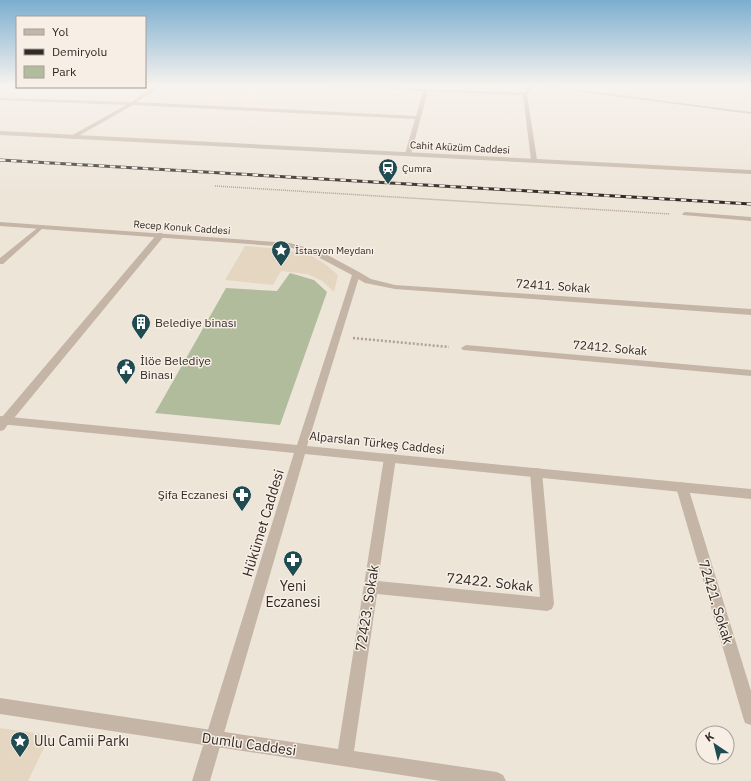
<svg xmlns="http://www.w3.org/2000/svg" width="751" height="781" font-family="'IBM Plex Sans',sans-serif">
	<style>
		.green { fill: #b0bc9b }
		.plaza { fill: #e5d6c1 }
		.lines { fill: none; stroke-linecap: round; stroke-linejoin: round }
		.path-far1 { stroke: #b1a091; stroke-width: 1.5; stroke-dasharray: 1 1; stroke-linecap: butt }
		.path { stroke: #b1a091; stroke-width: 2.5; stroke-dasharray: 2 2; stroke-linecap: butt }
		.service { fill: #c5b5a6; fill-rule: evenodd }
		.pedestrian { fill: #c5b5a6; fill-rule: evenodd }
		.minor { fill: #c5b5a6; fill-rule: evenodd }
		.tertiary { fill: #c5b5a6; fill-rule: evenodd }
		.rail-casing { stroke: #322a26; stroke-width: 3 }
		.rail { stroke: #f7efe5; stroke-width: 2; stroke-dasharray: 5.5; stroke-linecap: butt }
		.labels { text-anchor: middle; stroke-width: 3; stroke-linejoin: round; paint-order: stroke }
		.far-street-label { font-size: 10px; fill: #322a26; stroke: #f7efe5 }
		.far-poi-label { font-size: 10px; fill: #322a26; stroke: #f7efe5; text-anchor: start }
		.street-label { font-size: 12px; fill: #322a26; stroke: #f7efe5 }
		.poi-label { font-size: 12px; fill: #322a26; stroke: #f7efe5; text-anchor: start }
		.near-street-label { font-size: 14px; fill: #322a26; stroke: #f7efe5 }
		.near-poi-label { font-size: 14px; fill: #322a26; stroke: #f7efe5 }
	</style>
	<rect width="100%" height="100%" fill="#eee5d9"/>
	<!-- green -->
	<path class="green" d="M290 273 314 280 327 292 280 425 155 413 226 288 277 291Z"/>
	<!-- plaza -->
	<g class="plaza">
		<path d="M245 246 284 249 312 256 325 264 338 275 334 292 322 281 307 274 281 271 273 285 225 280Z"/>
		<path d="M0 728 50 735 28 781H0Z"/>
	</g>
	<g class="lines">
		<!-- path-far1 -->
		<path class="path-far1" d="M215 186 670 214"/>
		<!-- path -->
		<path class="path" d="M353 338 449 347"/>
		<!-- service -->
		<path class="service" d="M685 212 751 217V221L683 215 682 214Z"/>
		<!-- pedestrian -->
		<path class="pedestrian" d="M158 233H161L165 235 10 423H2L1 420 2 417Z"/>
		<!-- minor -->
		<g class="minor">
			<path d="M159 84H163L137 102 416 116 423 91 285 85 283 84H306L524 93 533 84H537L527 94 537 160 534 162 531 160 523 95 428 91 411 154 408 156 405 154 415 119 133 105 73 139 71 138V136L126 105 0 100V98L131 102Z"/>
			<path d="M41 225 43 226V228L3 264H0V258Z"/>
			<path d="M353 272H359L371 279 395 285 751 309V315L395 289 365 283 353 276Z"/>
			<path d="M466 345 751 370V376L463 350 461 348Z"/>
			<path d="M6 416 10 417 11 420 4 430 0 431V420Z"/>
			<path d="M390 454 394 455 396 458 378 581 540 597 530 472 532 469 536 468 540 469 542 472 554 604 552 609 547 611 377 594 354 751 497 772 503 775 506 781H441L0 714V698L338 749 384 458 386 455Z"/>
			<path d="M682 482 686 484 688 487 751 691V725L745 723 743 717 676 487 678 484Z"/>
		</g>
		<!-- tertiary -->
		<g class="tertiary">
			<path d="M523 84H532L751 112V114Z"/>
			<path d="M0 131 751 170V174L0 135Z"/>
			<path d="M0 222 290 243 322 252 359 272 360 274 307 446 751 489V499L305 454 210 781H192L294 453 0 424V416L297 445 352 275 316 256 289 247 0 226Z"/>
		</g>
		<defs>
			<path id="rail" d="M0 160 751 204"/>
		</defs>
		<!-- rail casing -->
		<use href="#rail" class="rail-casing"/>
		<!-- rail -->
		<use href="#rail" class="rail"/>
	</g>
	<!-- sky -->
	<linearGradient id="sky" x2="0" y2="1"><stop stop-color="#7caecf"/><stop offset="0.44" stop-color="#f7f3ee"/><stop offset="1" stop-color="#f7f3ee" stop-opacity="0"/></linearGradient>
	<rect width="751" height="193" fill="url(#sky)"/>
	<!-- icons -->
	<defs>
		<symbol id="station-pin" viewBox="-11 -11 22 30"><path d="M0 17L-7.5 6A9.5 9.5 0 1 1 7.5 6Z" fill="#204b50" stroke="#f7efe5"/><path d="M-3-6H3Q5-6 5-4V2Q5 4 3 4L4.5 6H3L1.5 4h-3L-3 6H-4.5L-3 4Q-5 4-5 2V-4Q-5-6-3-6ZM-3.5-4v3h7v-3ZM-3.5 1v1.5H-2V1ZM2 1v1.5H3.5V1Z" fill="#fff"/></symbol>
		<symbol id="sight-pin" viewBox="-11 -11 22 30"><path d="M0 17L-7.5 6A9.5 9.5 0 1 1 7.5 6Z" fill="#204b50" stroke="#f7efe5"/><path d="M0-6L1.8-2.2L6-1.7L2.9 1.2L3.7 5.4L0 3.3L-3.7 5.4L-2.9 1.2L-6-1.7L-1.8-2.2Z" fill="#fff"/></symbol>
		<symbol id="building-pin" viewBox="-11 -11 22 30"><path d="M0 17L-7.5 6A9.5 9.5 0 1 1 7.5 6Z" fill="#204b50" stroke="#f7efe5"/><path d="M-4-6H4V6H1V3H-1V6H-4ZM-2.5-4.3h1.7v1.8h-1.7ZM.8-4.3h1.7v1.8H.8ZM-2.5-1h1.7V.8h-1.7ZM.8-1h1.7V.8H.8Z" fill="#fff"/></symbol>
		<symbol id="civic-pin" viewBox="-11 -11 22 30"><path d="M0 17L-7.5 6A9.5 9.5 0 1 1 7.5 6Z" fill="#204b50" stroke="#f7efe5"/><path d="M-.6-6.5H3V-4.5H.6V-3L4-1V1h2V6H-6V1h2V-1L-.6-3ZM-1.2 2.5V6h2.4V2.5Z" fill="#fff"/></symbol>
		<symbol id="pharmacy-pin" viewBox="-11 -11 22 30"><path d="M0 17L-7.5 6A9.5 9.5 0 1 1 7.5 6Z" fill="#204b50" stroke="#f7efe5"/><path d="M-2-6h4v4h4v4h-4v4h-4v-4h-4v-4h4Z" fill="#fff"/></symbol>
	</defs>
	<g fill-rule="evenodd">
		<use href="#station-pin" x="377" y="157" width="22" height="30"/>
		<use href="#sight-pin" x="270" y="239" width="22" height="30"/>
		<use href="#building-pin" x="130" y="312" width="22" height="30"/>
		<use href="#civic-pin" x="115" y="357" width="22" height="30"/>
		<use href="#pharmacy-pin" x="231" y="484" width="22" height="30"/>
		<use href="#pharmacy-pin" x="282" y="549" width="22" height="30"/>
		<use href="#sight-pin" x="9" y="730" width="22" height="30"/>
	</g>
	<g class="labels">
		<!-- far-street labels -->
		<g class="far-street-label">
			<text transform="translate(460 147) rotate(3)" y="4">Cahit Aküzüm Caddesi</text>
			<text transform="translate(182 227) rotate(4)" y="4">Recep Konuk Caddesi</text>
		</g>
		<!-- far-poi labels -->
		<g class="far-poi-label">
			<text x="402" y="172">Çumra</text>
			<text x="295" y="254">İstasyon Meydanı</text>
		</g>
		<!-- street labels -->
		<g class="street-label">
			<text transform="translate(553 286) rotate(4)" y="4">72411. Sokak</text>
			<text transform="translate(610 348) rotate(5)" y="4">72412. Sokak</text>
			<text transform="translate(377 443) rotate(6)" y="4">Alparslan Türkeş Caddesi</text>
		</g>
		<!-- poi labels -->
		<g class="poi-label">
			<text x="155" y="327">Belediye binası</text>
			<text x="140" y="365">İlöe Belediye<tspan x="140" dy="14">Binası</tspan></text>
			<text x="228" y="499" text-anchor="end">Şifa Eczanesi</text>
		</g>
		<!-- near-street labels -->
		<g class="near-street-label">
			<text transform="translate(263 523) rotate(-73)" y="5">Hükümet Caddesi</text>
			<text transform="translate(490 582) rotate(6)" y="5">72422. Sokak</text>
			<text transform="translate(716 602) rotate(73)" y="5">72421. Sokak</text>
			<text transform="translate(367 608) rotate(-81)" y="5">72423. Sokak</text>
			<text transform="translate(249 744) rotate(8)" y="5">Dumlu Caddesi</text>
		</g>
		<!-- near-poi labels -->
		<g class="near-poi-label">
			<text x="293" y="591">Yeni<tspan x="293" dy="16">Eczanesi</tspan></text>
			<text x="34" y="746" text-anchor="start">Ulu Camii Parkı</text>
		</g>
	</g>
	<!-- legend -->
	<rect x="16" y="16" width="130" height="72" fill="#f7efe5" stroke="#a8a099"/>
	<rect x="24" y="29" width="20" height="6" fill="#c5b5a6" stroke="#a8a099"/>
	<text x="52" y="36" font-size="12" fill="#322a26">Yol</text>
	<rect x="24" y="49" width="20" height="6" fill="#322a26" stroke="#a8a099"/>
	<text x="52" y="56" font-size="12" fill="#322a26">Demiryolu</text>
	<rect x="24" y="66" width="20" height="12" fill="#b0bc9b" stroke="#a8a099"/>
	<text x="52" y="76" font-size="12" fill="#322a26">Park</text>
	<!-- north arrow -->
	<g transform="translate(715 745) rotate(325)"><circle r="19" fill="#f7efe5" stroke="#a8a099"/>
	<path d="M0-3L7 15L0 10L-7 15Z" fill="#204b50"/>
	<text y="-6" font-size="11" font-weight="bold" text-anchor="middle" fill="#322a26">K</text>
	</g>
</svg>
